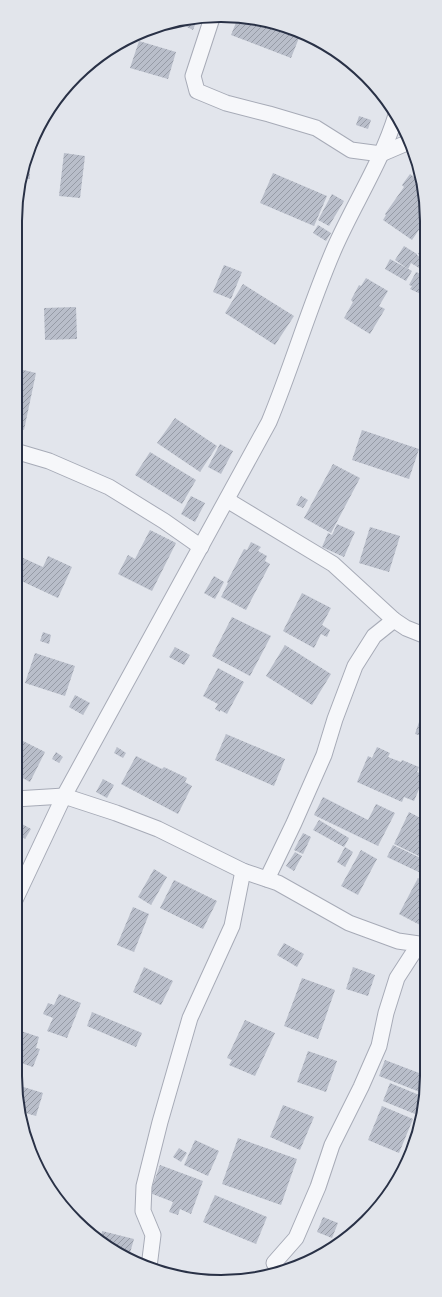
<svg xmlns="http://www.w3.org/2000/svg" width="442" height="1297" font-family="Roboto,sans-serif">
	<style>
		.building { fill: url(#building-hatch) }
		.lines { fill: none; stroke-linecap: round; stroke-linejoin: round }
		.street-casing { stroke: #a7abb7; stroke-width: 17 }
		.street { stroke: #f6f7fa; stroke-width: 15 }
		.rim { fill: none; stroke: #293146; stroke-width: 2 }
	</style>
	<defs>
		<pattern id="building-hatch" width="6" height="6" patternUnits="userSpaceOnUse"><rect width="6" height="6" fill="#b9beca"/><path d="M-1 1l2-2M0 6l6-6M5 7l2-2" fill="none" stroke="#969ba6"/></pattern>
	</defs>
	<rect width="100%" height="100%" fill="#e2e5ec"/>
	<!-- building -->
	<g class="building">
		<path d="M194 17H198L193 30 177 22Z"/>
		<path d="M237 20 274 22 301 33 291 58 231 35Z"/>
		<path d="M139 41 176 52 168 79 130 68Z"/>
		<path d="M359 116 371 120 368 129 356 125Z"/>
		<path d="M64 153 85 156 80 198 59 196Z"/>
		<path d="M27 158H29L30 179H20L22 168Z"/>
		<path d="M273 173 327 196 314 226 260 203Z"/>
		<path d="M410 174 422 183 425 194V211L421 217 425 221 412 240 383 220 386 215 385 214 404 187 402 185Z"/>
		<path d="M332 194 344 201 329 226 318 220Z"/>
		<path d="M17 208H22L20 240H15V221Z"/>
		<path d="M318 225 331 233 326 241 313 233Z"/>
		<path d="M404 246 417 254V255L424 260 419 268 411 263 408 269 395 260Z"/>
		<path d="M422 248 425 250 424 258 418 254Z"/>
		<path d="M390 259 412 271 406 281 385 269Z"/>
		<path d="M224 265 242 272 231 299 213 292Z"/>
		<path d="M416 272 425 276V296L410 289 412 286 409 285Z"/>
		<path d="M366 278 388 291 379 306 385 309 370 334 344 318 353 302 351 300 359 285 361 286Z"/>
		<path d="M243 284 294 316 275 345 225 313Z"/>
		<path d="M76 307 77 339 45 340 44 308Z"/>
		<path d="M15 368 36 373 24 430 15 428Z"/>
		<path d="M175 418 217 446 200 472 157 443Z"/>
		<path d="M362 430 419 449 409 479 352 460Z"/>
		<path d="M220 444 233 451 221 474 208 467Z"/>
		<path d="M150 452 196 480 182 504 135 475Z"/>
		<path d="M333 464 360 478 331 533 304 518Z"/>
		<path d="M191 496 205 503 195 522 181 514Z"/>
		<path d="M301 496 308 500 303 508 296 505Z"/>
		<path d="M337 524 355 532 344 557 322 547 328 533 332 535Z"/>
		<path d="M370 527 400 536 389 572 359 563Z"/>
		<path d="M150 530 176 543 152 591 118 574 128 555 135 559Z"/>
		<path d="M251 542 261 547 258 551 267 556 265 561 270 564 246 610 221 597 228 583 227 582 244 549 247 550Z"/>
		<path d="M48 556 72 567 58 598 15 578V569L21 557 43 567Z"/>
		<path d="M214 576 224 582 215 599 204 593Z"/>
		<path d="M302 593 331 608 322 625 330 630 327 637 321 634 314 648 283 631Z"/>
		<path d="M15 617 23 621 15 638Z"/>
		<path d="M232 617 271 636 250 676 212 656Z"/>
		<path d="M43 632 51 635 49 644 40 641Z"/>
		<path d="M285 645 331 674 312 705 266 676Z"/>
		<path d="M175 647 190 655 184 665 169 657Z"/>
		<path d="M35 653 75 666 65 696 25 683Z"/>
		<path d="M218 668 244 682 227 714 220 710V712L215 709 218 704 203 696Z"/>
		<path d="M75 695 90 703 83 715 69 707Z"/>
		<path d="M422 713 426 715V737L415 734Z"/>
		<path d="M226 734 285 759 274 786 215 760Z"/>
		<path d="M15 737 45 752 30 782 15 774Z"/>
		<path d="M117 747 126 753 123 758 114 753Z"/>
		<path d="M377 747 390 753 388 757 401 762 402 760 419 767 417 772 425 775 414 801 404 797 402 802 357 782 368 756 372 758Z"/>
		<path d="M56 752 63 757 59 763 52 759Z"/>
		<path d="M136 756 162 769 164 767 187 778 185 782 192 786 178 814 121 784Z"/>
		<path d="M103 779 114 785 107 798 96 792Z"/>
		<path d="M323 797 368 820 376 804 395 813 378 846 314 815Z"/>
		<path d="M409 812 426 821 427 860 394 844Z"/>
		<path d="M15 820 31 829 25 839 15 833Z"/>
		<path d="M319 820 349 838 344 847 313 830Z"/>
		<path d="M303 833 311 837 303 854 294 850Z"/>
		<path d="M393 845 427 861V876L387 857Z"/>
		<path d="M345 847 353 852 345 867 337 862Z"/>
		<path d="M361 850 377 859 358 895 341 886Z"/>
		<path d="M295 852 302 856 294 871 286 866Z"/>
		<path d="M154 869 167 877 151 905 138 897Z"/>
		<path d="M418 878 427 883V912L420 925 399 914Z"/>
		<path d="M174 880 217 901 203 929 160 908Z"/>
		<path d="M133 907 149 914 134 952 117 945Z"/>
		<path d="M284 943 304 954 297 967 277 955Z"/>
		<path d="M144 967 173 981 161 1005 133 992Z"/>
		<path d="M353 967 375 975 368 996 346 989Z"/>
		<path d="M302 978 335 990 318 1039 284 1026Z"/>
		<path d="M59 994 81 1003 67 1038 47 1031 53 1018 43 1014 48 1003 54 1005Z"/>
		<path d="M92 1012 142 1033 136 1047 87 1026Z"/>
		<path d="M245 1020 275 1033 255 1076 229 1065 232 1060 227 1058Z"/>
		<path d="M15 1029 39 1037 36 1048 40 1049 33 1067 15 1061Z"/>
		<path d="M308 1051 337 1061 326 1092 297 1082Z"/>
		<path d="M385 1060 427 1076 425 1094 379 1076Z"/>
		<path d="M390 1083 424 1097 423 1108 420 1116 383 1101Z"/>
		<path d="M17 1085 43 1093 36 1116 22 1112Z"/>
		<path d="M283 1105 314 1117 300 1150 270 1137Z"/>
		<path d="M382 1106 413 1119 399 1153 368 1140Z"/>
		<path d="M238 1138 297 1159 281 1205 222 1184Z"/>
		<path d="M195 1140 219 1151 208 1176 184 1165Z"/>
		<path d="M179 1148 187 1153 181 1162 173 1157Z"/>
		<path d="M160 1165 203 1181 191 1214 180 1209 178 1215 169 1212 173 1202 150 1193Z"/>
		<path d="M215 1195 267 1217 256 1244 203 1222Z"/>
		<path d="M323 1217 338 1223 332 1238 317 1232Z"/>
		<path d="M102 1231 134 1239 128 1260 101 1238Z"/>
	</g>
	<g class="lines">
		<defs>
			<g id="street">
				<path d="M212 18 193 76 197 91 226 103 269 114 316 128 351 150 381 154 409 142"/>
				<path d="M15 451 49 461 109 487 164 521 201 547"/>
				<path d="M227 500 333 564 394 620 406 628 426 636"/>
				<path d="M15 799 64 796 116 813 158 829 243 871 278 883 349 923 398 941 419 944 397 978 386 1013 379 1046 361 1087 332 1145 318 1187 296 1238 274 1263"/>
				<path d="M267 879 294 823 324 755 335 719 355 666 374 636 394 620"/>
				<path d="M15 900 64 796 269 422C293 364 310 304 335 247 355 202 382 161 396 115"/>
				<path d="M149 1267 153 1235 143 1211 144 1186 160 1122 190 1018 232 926 243 871"/>
			</g>
		</defs>
		<!-- street casing -->
		<use href="#street" class="street-casing"/>
		<!-- street -->
		<use href="#street" class="street"/>
	</g>
	<!-- crop -->
	<path d="M0 0H442V1297H0ZM221 22H221A199 199 0 0 1 420 221V1076A199 199 0 0 1 221 1275H221A199 199 0 0 1 22 1076V221A199 199 0 0 1 221 22Z" fill="#e2e5eb" fill-rule="evenodd"/>
	<path class="rim" d="M221 22H221A199 199 0 0 1 420 221V1076A199 199 0 0 1 221 1275H221A199 199 0 0 1 22 1076V221A199 199 0 0 1 221 22Z"/>
</svg>
